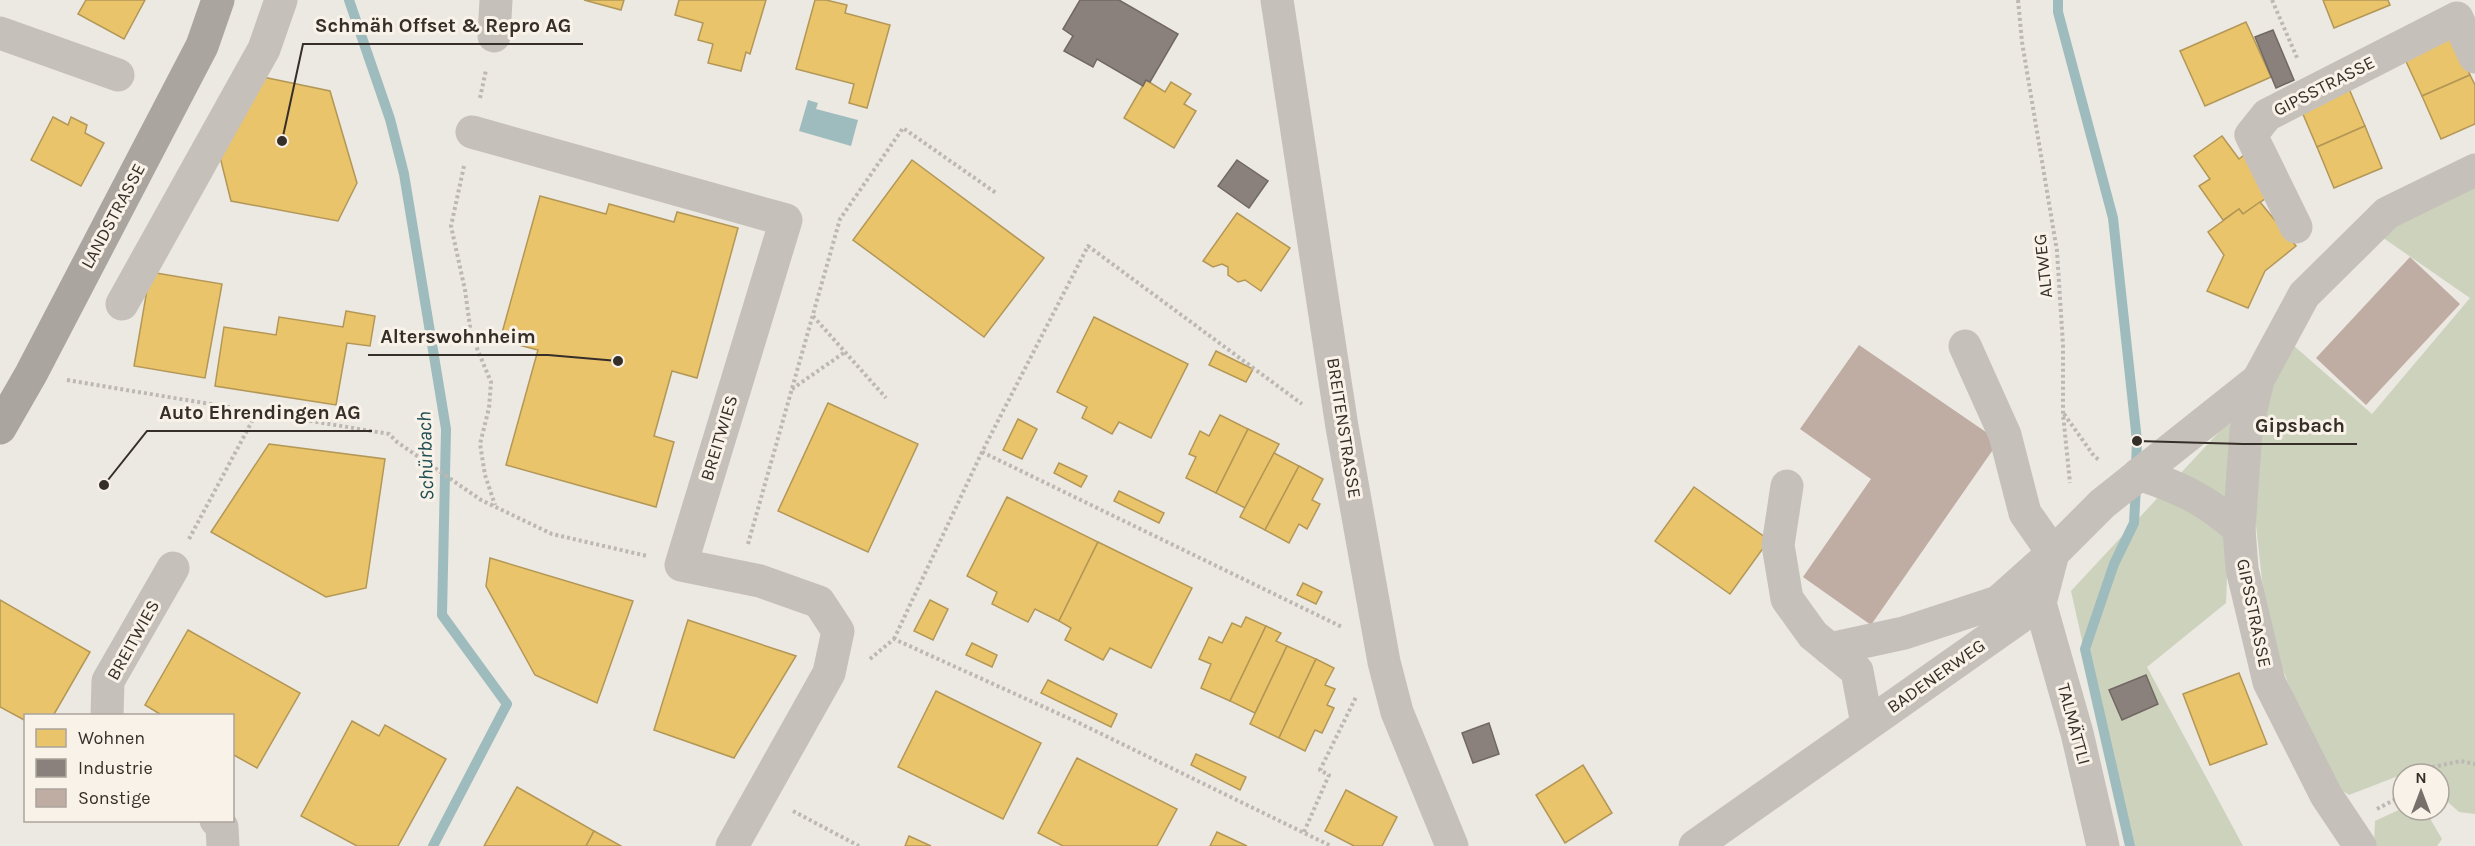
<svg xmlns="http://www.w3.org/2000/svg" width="2475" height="846" font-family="Karla,sans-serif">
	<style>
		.green { fill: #ccd2bc }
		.water { fill: #9ebcbd }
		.homes { fill: #e9c46a; stroke: #b39756; stroke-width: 1.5 }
		.industry { fill: #8a817c; stroke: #716863; stroke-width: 1.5 }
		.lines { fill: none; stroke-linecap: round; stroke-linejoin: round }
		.stream { stroke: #9ebcbd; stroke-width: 10 }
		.building { fill: #bfada4 }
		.path { stroke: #beb8b3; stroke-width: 4; stroke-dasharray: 3 3; stroke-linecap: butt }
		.minor { stroke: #c6c0ba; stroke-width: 33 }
		.major { stroke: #aba59f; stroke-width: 33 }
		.labels { text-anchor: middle; stroke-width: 6; stroke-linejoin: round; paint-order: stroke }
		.street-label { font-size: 18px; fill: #362e29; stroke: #f9f2e9 }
		.water-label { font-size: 20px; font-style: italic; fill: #205056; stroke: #f9f2e9 }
		.leader { fill: none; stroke: #362e29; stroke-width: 2 }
		.callout-dot { fill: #362e29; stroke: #f9f2e9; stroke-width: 2 }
		.callout-label { font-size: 20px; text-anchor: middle; font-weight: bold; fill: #362e29; stroke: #f9f2e9; stroke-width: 6; stroke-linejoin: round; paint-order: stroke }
	</style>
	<rect width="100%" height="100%" fill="#ece8e2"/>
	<!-- green -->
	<g class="green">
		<path d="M2475 183V814L2459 812 2439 794V774H2416L2411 771 2349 795 2329 782 2268 634 2252 489 2266 377 2286 339 2372 414 2470 298 2379 235Z"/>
		<path d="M2233 417 2226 603 2147 667 2243 846H2128L2071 591Z"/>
		<path d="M2403 808 2425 810 2442 839 2437 846H2374L2375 821Z"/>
	</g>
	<!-- water -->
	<path class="water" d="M808 100 818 103 816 109 858 120 851 146 799 131Z"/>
	<!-- homes -->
	<g class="homes">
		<path d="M86 0H145L124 39 78 14Z"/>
		<path d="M584 0H624L621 10Z"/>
		<path d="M679 0H766L750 54 746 52 741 71 708 63 713 44 698 40 703 23 675 15Z"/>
		<path d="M815 0H826L847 5 845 13 890 25 867 108 849 103 854 84 796 69Z"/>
		<path d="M2323 0H2388L2390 5 2334 28Z"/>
		<path d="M2246 22 2271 77 2205 106 2180 51Z"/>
		<path d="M2453 34 2470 75 2422 96 2403 55Z"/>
		<path d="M2470 75 2475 85V124L2441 139 2422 96Z"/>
		<path d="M263 77 330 91 357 183 338 221 231 201 218 149Z"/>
		<path d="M1146 80 1165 92 1171 82 1191 94 1184 104 1196 111 1174 148 1124 118Z"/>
		<path d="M2347 84 2365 126 2317 147 2299 105Z"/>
		<path d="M53 117 68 125 71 117 87 125 85 133 104 143 81 186 31 160Z"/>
		<path d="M2365 126 2382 168 2334 188 2317 147Z"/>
		<path d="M2222 136 2239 159 2244 155 2272 194 2243 214 2239 209 2223 220 2199 186 2210 179 2194 156Z"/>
		<path d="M912 160 1044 258 984 337 853 240Z"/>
		<path d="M540 196 606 214 609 204 674 222 677 212 738 228 697 378 672 371 654 436 674 442 656 507 506 465 538 350 500 340Z"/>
		<path d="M2260 202 2296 246 2265 271 2248 308 2207 291 2224 255 2208 232 2239 209 2243 214Z"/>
		<path d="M1237 213 1290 248 1261 291 1245 280 1238 282 1228 275V267L1222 264 1213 267 1203 261Z"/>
		<path d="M150 272 222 284 205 378 134 366Z"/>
		<path d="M346 311 375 316 370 346 347 343 336 405 215 386 224 327 276 335 279 317 343 327Z"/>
		<path d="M1094 317 1188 364 1151 438 1119 422 1112 434 1082 418 1087 407 1057 392Z"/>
		<path d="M1216 351 1253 369 1246 382 1209 365Z"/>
		<path d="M828 403 918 444 868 552 778 511Z"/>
		<path d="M1220 415 1248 429 1216 493 1186 478 1196 457 1189 454 1200 431 1209 436Z"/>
		<path d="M1018 419 1037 429 1022 459 1003 450Z"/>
		<path d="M1248 429 1279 444 1245 508 1216 493Z"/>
		<path d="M269 444 385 459 366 588 326 597 211 532Z"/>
		<path d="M1274 453 1299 466 1265 530 1240 517Z"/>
		<path d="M1059 463 1087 476 1081 487 1054 473Z"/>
		<path d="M1299 466 1323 479 1312 500 1320 504 1307 529 1299 524 1289 543 1265 530Z"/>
		<path d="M1694 487 1769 540 1730 594 1655 541Z"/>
		<path d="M1119 491 1164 513 1159 523 1114 501Z"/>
		<path d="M1007 497 1098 542 1059 621 1035 609 1028 622 992 604 997 592 967 576Z"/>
		<path d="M1098 542 1192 588 1151 668 1110 648 1103 660 1065 640 1071 628 1059 621Z"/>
		<path d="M490 558 633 601 597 703 535 675 486 586Z"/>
		<path d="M1303 583 1322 592 1316 604 1297 595Z"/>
		<path d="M0 600 90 652 53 716H26V721L0 707Z"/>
		<path d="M930 600 948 609 933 640 914 631Z"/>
		<path d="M1246 617 1266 626 1230 701 1201 688 1211 664 1199 659 1209 637 1222 643 1232 623 1241 627Z"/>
		<path d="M688 620 796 656 734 758 654 730Z"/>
		<path d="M1266 626 1281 633 1276 641 1287 646 1255 713 1230 701Z"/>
		<path d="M188 630 300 693 257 768 232 754V716H163L145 705Z"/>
		<path d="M972 643 997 655 992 667 966 655Z"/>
		<path d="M1287 646 1316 659 1279 738 1250 724Z"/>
		<path d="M1316 659 1334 668 1325 685 1335 689 1327 705 1334 708 1322 733 1315 730 1305 751 1279 738Z"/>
		<path d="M2239 673 2267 744 2210 765 2183 694Z"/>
		<path d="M1048 680 1117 714 1111 727 1041 693Z"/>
		<path d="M936 691 1041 743 1003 819 898 767Z"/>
		<path d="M352 721 379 736 385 725 446 759 398 846H357L301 816Z"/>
		<path d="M1196 754 1246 777 1240 790 1191 765Z"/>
		<path d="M1077 758 1177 809 1157 846H1063L1038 833Z"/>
		<path d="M1583 765 1612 813 1565 843 1536 795Z"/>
		<path d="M517 787 594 831 586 846H484Z"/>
		<path d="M1346 790 1397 817 1382 846H1354L1325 831Z"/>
		<path d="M594 831 621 846H586Z"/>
		<path d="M1217 832 1247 846H1210Z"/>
		<path d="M909 836 931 846H905Z"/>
	</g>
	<!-- industry -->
	<g class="industry">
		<path d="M1080 0H1119L1178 34 1150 82 1146 80 1143 86 1097 59 1093 67 1064 51 1073 36 1063 29Z"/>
		<path d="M2273 30 2294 80 2276 88 2255 37Z"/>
		<path d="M1237 160 1268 181 1249 208 1218 186Z"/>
		<path d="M2146 675 2158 704 2122 720 2109 690Z"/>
		<path d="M1489 723 1499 754 1473 763 1462 733Z"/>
	</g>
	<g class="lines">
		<!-- stream -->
		<g class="stream">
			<path d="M349 0 390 119 404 174 446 429 442 615 507 704 433 846"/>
			<path d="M2058 0V12L2113 218 2137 441 2136 468"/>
			<path d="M2130 846 2085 649 2114 564 2134 523 2136 486"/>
		</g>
	</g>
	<!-- building -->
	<g class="building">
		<path d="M2410 257 2460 304 2366 405 2316 358Z"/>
		<path d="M1859 345 1999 441 1871 625 1803 577 1871 479 1800 429Z"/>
	</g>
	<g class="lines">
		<!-- path -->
		<g class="path">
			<path d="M2018 0 2022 42 2057 251 2063 345V414L2070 483"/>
			<path d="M2272 0 2298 60"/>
			<path d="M480 98 486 70"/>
			<path d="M464 166 451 226 465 290 471 334 491 382 489 408 480 444 485 475 495 505"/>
			<path d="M813 316 886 398"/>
			<path d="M67 380 389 434 397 442 481 500 552 534 647 556"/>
			<path d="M792 389 845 352"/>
			<path d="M2064 414 2094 456 2099 460"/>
			<path d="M982 452 1342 627"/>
			<path d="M189 539 257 412"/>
			<path d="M748 544 840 219 903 128 996 193"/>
			<path d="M894 639 982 452 1088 246 1302 404"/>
			<path d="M870 659 894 639 1077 722 1331 846"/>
			<path d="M2423 774 2428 768 2461 761 2475 764"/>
			<path d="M2377 809 2403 795"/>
			<path d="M793 811 859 846"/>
			<path d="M1304 832 1329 775 1320 770 1356 697"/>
		</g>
		<!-- minor -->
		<g class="minor">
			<path d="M1277 0 1342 427 1384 662 1397 712 1452 846"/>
			<path d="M0 33 118 75"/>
			<path d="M494 36 496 0"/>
			<path d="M472 132 786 220 681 565 760 581 819 602 838 631 829 673 732 846"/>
			<path d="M2296 227 2251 135 2267 115 2457 18 2475 57"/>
			<path d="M122 304 264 49 281 0"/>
			<path d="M2139 474C2181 488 2205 499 2239 529"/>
			<path d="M1787 486 1778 545 1787 599 1813 635 1857 671 1867 724"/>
			<path d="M2040 603 2077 733 2103 846"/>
			<path d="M1830 649 1904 633 1998 602 2053 553 2025 513 2005 435 1965 346"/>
			<path d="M107 716 108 681 173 568"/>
			<path d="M216 820 222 827 223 846"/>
			<path d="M1695 846 2040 603 2053 553 2102 504 2258 380"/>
			<path d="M2360 846 2326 795 2269 682 2242 569 2239 529 2246 431 2258 380 2304 295 2387 213 2475 170"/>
		</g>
		<!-- major -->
		<path class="major" d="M0 428 31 374 202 46 218 0"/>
	</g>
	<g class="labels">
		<!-- street labels -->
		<g class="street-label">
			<text transform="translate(2324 86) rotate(-27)" y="6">GIPSSTRASSE</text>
			<text transform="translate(113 216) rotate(-62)" y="6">LANDSTRASSE</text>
			<text transform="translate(2043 266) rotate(-96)" y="6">ALTWEG</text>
			<text transform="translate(1344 428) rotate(81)" y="6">BREITENSTRASSE</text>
			<text transform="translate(719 438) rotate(-73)" y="6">BREITWIES</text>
			<text transform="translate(2254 613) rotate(78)" y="6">GIPSSTRASSE</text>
			<text transform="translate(133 640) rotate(-61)" y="6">BREITWIES</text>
			<text transform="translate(1936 676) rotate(-35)" y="6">BADENERWEG</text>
			<text transform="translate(2074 724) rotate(75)" y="6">TALMÄTTLI</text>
		</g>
		<!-- water labels -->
		<g class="water-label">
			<text transform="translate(425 456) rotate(-92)" y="7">Schürbach</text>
		</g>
	</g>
	<!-- callouts -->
	<path class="leader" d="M282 141L303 44H583M618 361L548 355H368M104 485L147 431H372M2137 441L2243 444H2357"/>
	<g class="callout-dot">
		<circle cx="282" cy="141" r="6"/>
		<circle cx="618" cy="361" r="6"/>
		<circle cx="104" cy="485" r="6"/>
		<circle cx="2137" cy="441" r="6"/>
	</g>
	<g class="callout-label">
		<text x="443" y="32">Schmäh Offset &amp; Repro AG</text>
		<text x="458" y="343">Alterswohnheim</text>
		<text x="260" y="419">Auto Ehrendingen AG</text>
		<text x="2300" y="432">Gipsbach</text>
	</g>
	<!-- legend -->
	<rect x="24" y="714" width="210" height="108" fill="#f9f2e9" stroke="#aba49c" stroke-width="1.5"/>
	<rect x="36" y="729" width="30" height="18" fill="#e9c46a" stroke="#aba49c" stroke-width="1.5"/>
	<text x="78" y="744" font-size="18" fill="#362e29">Wohnen</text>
	<rect x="36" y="759" width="30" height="18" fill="#8a817c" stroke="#aba49c" stroke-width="1.5"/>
	<text x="78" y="774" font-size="18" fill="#362e29">Industrie</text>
	<rect x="36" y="789" width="30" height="18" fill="#bfada4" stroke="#aba49c" stroke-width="1.5"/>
	<text x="78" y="804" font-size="18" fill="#362e29">Sonstige</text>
	<!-- north arrow -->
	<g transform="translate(2421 792)"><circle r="28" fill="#f9f2e9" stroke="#aba49c" stroke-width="1.5"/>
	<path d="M0-4.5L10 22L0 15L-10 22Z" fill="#766f6a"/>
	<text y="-9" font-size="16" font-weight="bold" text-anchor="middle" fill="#362e29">N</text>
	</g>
</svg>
